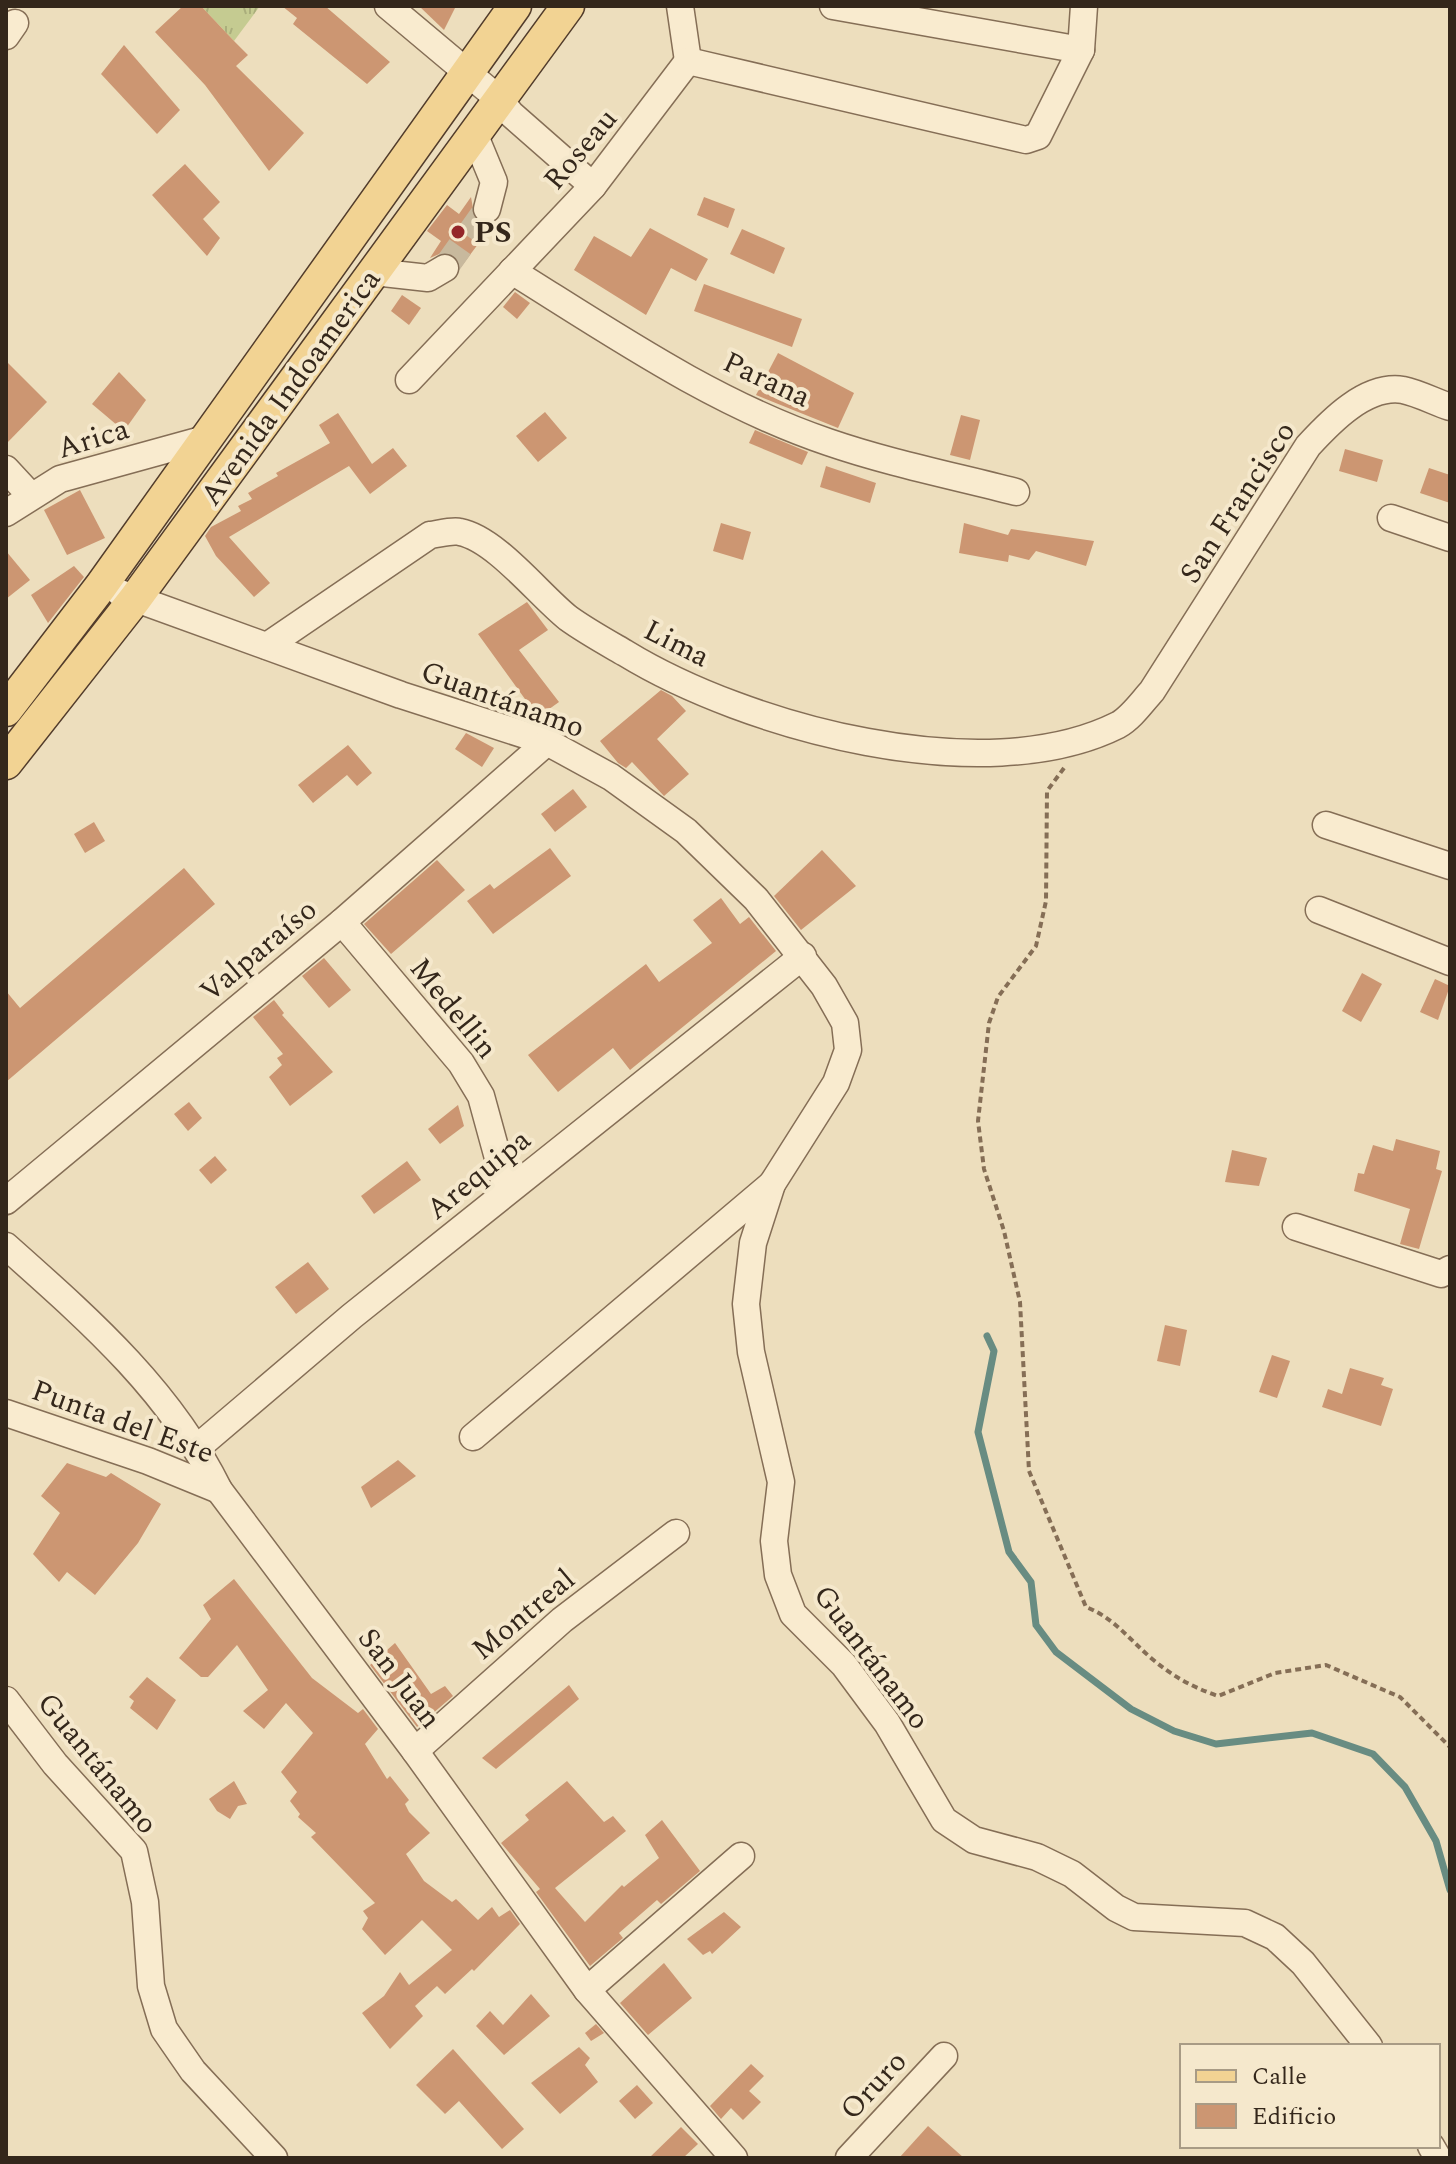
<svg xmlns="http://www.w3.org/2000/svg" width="1456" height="2164" font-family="Spectral,serif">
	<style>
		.grass { fill: url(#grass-tufts) }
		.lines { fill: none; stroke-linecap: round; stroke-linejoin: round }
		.stream { stroke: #688c82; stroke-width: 7 }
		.building { fill: #cc9672 }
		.minor-tunnel { stroke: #c8b99d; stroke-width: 26; stroke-dasharray: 26 13; stroke-linecap: butt }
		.minor-casing { stroke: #856e56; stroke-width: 29 }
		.major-casing { stroke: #523c2b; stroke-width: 35 }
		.path { stroke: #856e56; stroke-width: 4; stroke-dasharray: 6 4; stroke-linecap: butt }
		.minor { stroke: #f9ebcf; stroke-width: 26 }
		.major { stroke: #f2d393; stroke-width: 32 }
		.poi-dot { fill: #942629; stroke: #f5e8cc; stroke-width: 3 }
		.labels { text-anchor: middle; stroke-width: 8; stroke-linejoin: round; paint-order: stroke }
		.street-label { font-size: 30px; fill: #34271b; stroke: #f5e8cc }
		.poi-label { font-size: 30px; font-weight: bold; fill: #34271b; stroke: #f5e8cc; text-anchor: start }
	</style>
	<defs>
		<pattern id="grass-tufts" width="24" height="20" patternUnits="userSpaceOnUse" patternTransform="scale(2)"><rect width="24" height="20" fill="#c5cb91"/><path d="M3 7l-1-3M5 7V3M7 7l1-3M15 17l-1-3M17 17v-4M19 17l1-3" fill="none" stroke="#aaae7c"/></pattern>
	</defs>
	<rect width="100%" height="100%" fill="#eddebd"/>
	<!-- grass -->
	<path class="grass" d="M201 6H260L234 41Z"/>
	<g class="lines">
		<!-- stream -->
		<path class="stream" d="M987 1336 994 1351 978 1432 1009 1552 1031 1582 1036 1625 1056 1652 1131 1709 1174 1731 1216 1744 1312 1733 1373 1754 1405 1787 1436 1841 1450 1890"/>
	</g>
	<!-- building -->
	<g class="building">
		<path d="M183 6H201L234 41 248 55 236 66 304 133 269 171 205 85 155 32Z"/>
		<path d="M282 6H325L390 62 367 84 293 24 297 18Z"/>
		<path d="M419 6H456L444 30Z"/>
		<path d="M124 45 180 110 157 134 101 74Z"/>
		<path d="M185 164 220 202 203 219 220 238 207 256 152 195Z"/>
		<path d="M471 197 475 220 484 225 493 224 461 267 452 254 444 252 430 258 441 241 427 231 447 205 459 214Z"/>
		<path d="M704 197 735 209 728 228 697 215Z"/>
		<path d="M650 228 708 259 696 281 671 268 646 315 574 270 594 236 631 257Z"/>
		<path d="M742 229 785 248 774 274 730 254Z"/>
		<path d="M704 284 802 319 792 347 694 311Z"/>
		<path d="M515 292 530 303 517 319 503 307Z"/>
		<path d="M402 295 421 308 409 325 391 311Z"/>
		<path d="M778 353 854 393 838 428 756 395Z"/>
		<path d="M6 361 47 402 6 444Z"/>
		<path d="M119 372 146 400 124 431 92 404Z"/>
		<path d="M545 412 567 438 538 462 516 436Z"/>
		<path d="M338 413 372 464 393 448 407 466 370 494 349 466 229 537 270 583 254 597 216 556 205 536 211 527 241 511 238 506 252 499 248 493 278 476 276 473 330 443 319 425Z"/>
		<path d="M961 415 980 420 970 460 950 455Z"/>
		<path d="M755 430 808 452 802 465 749 443Z"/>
		<path d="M1345 449 1383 460 1377 482 1339 471Z"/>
		<path d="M826 466 876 483 870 503 820 487Z"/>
		<path d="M1429 468 1450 475V503L1420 493Z"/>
		<path d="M80 490 105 538 67 555 44 510Z"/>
		<path d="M721 523 751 532 743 560 713 551Z"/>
		<path d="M964 523 1008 535 1011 529 1094 541 1086 566 1036 551 1029 560 1009 555 1008 562 959 553Z"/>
		<path d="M6 551 30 580 6 599Z"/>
		<path d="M74 566 84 577 48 623 31 595Z"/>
		<path d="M527 602 548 630 519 650 559 702 538 717 478 634Z"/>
		<path d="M661 690 672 696 686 711 657 739 689 774 664 796 632 762 626 768 618 763 600 741Z"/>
		<path d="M466 733 494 748 482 767 455 749Z"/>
		<path d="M348 745 372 773 357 786 347 775 313 803 298 785Z"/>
		<path d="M573 789 587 807 555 832 541 814Z"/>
		<path d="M94 822 105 841 85 853 74 834Z"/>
		<path d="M550 848 571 876 493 934 467 901 490 884 494 889Z"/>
		<path d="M822 850 856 886 801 930 774 896Z"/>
		<path d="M437 860 465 890 391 954 364 924Z"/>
		<path d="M184 868 215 904 6 1082V991L20 1008Z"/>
		<path d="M721 898 740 924 749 917 776 951 630 1070 613 1048 558 1092 528 1055 646 964 659 982 712 943 693 920Z"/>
		<path d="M324 958 351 990 329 1008 302 976Z"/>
		<path d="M1362 973 1382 984 1361 1022 1342 1011Z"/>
		<path d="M1435 979 1450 986 1438 1020 1420 1012Z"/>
		<path d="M274 1000 284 1013 282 1015 333 1072 290 1106 269 1077 282 1065 277 1058 283 1054 253 1017Z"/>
		<path d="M189 1102 202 1118 188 1131 174 1114Z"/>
		<path d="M458 1105 464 1126 440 1144 428 1129Z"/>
		<path d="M1396 1139 1440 1151 1436 1169 1442 1171 1419 1249 1400 1244 1410 1209 1354 1191 1358 1173 1364 1174 1373 1145 1393 1151Z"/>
		<path d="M1232 1150 1267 1158 1259 1186 1225 1182Z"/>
		<path d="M215 1156 227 1170 211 1184 199 1170Z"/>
		<path d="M407 1161 421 1180 374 1214 361 1196Z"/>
		<path d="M308 1262 329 1289 296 1314 275 1287Z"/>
		<path d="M1165 1325 1187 1330 1180 1366 1157 1361Z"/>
		<path d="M1272 1355 1290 1361 1277 1398 1259 1392Z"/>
		<path d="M1350 1368 1384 1378 1381 1385 1393 1389 1381 1426 1322 1407 1328 1389 1342 1394Z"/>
		<path d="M398 1460 416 1476 371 1508 361 1487Z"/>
		<path d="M67 1463 106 1477 111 1473 161 1504 138 1543 95 1595 67 1572 59 1582 33 1554 60 1513 41 1496Z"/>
		<path d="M234 1579 312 1678 358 1713 363 1709 378 1729 365 1744 387 1779 390 1776 409 1800 405 1804 409 1812 430 1833 406 1854 424 1881 452 1902 456 1899 478 1920 492 1907 499 1917 510 1910 520 1924 474 1971 472 1969 445 1994 437 1986 415 2006 423 2016 390 2049 362 2013 384 1996 400 1972 409 1985 452 1950 422 1920 385 1955 362 1929 368 1918 363 1911 375 1903 311 1837 316 1833 298 1817 300 1814 290 1801 297 1792 281 1772 313 1733 286 1703 264 1729 243 1711 268 1690 237 1645 208 1677H201L179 1658 211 1619 203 1605Z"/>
		<path d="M395 1643 431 1694 445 1686 453 1696 417 1727 370 1665Z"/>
		<path d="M147 1677 176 1700 157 1730 130 1708 134 1701 129 1697Z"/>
		<path d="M569 1685 579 1699 496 1769 482 1758Z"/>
		<path d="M234 1781 247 1804 238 1806 230 1819 217 1811 209 1799Z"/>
		<path d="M567 1781 604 1822 613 1816 626 1831 555 1888 585 1922 622 1885 624 1887 659 1858 645 1835 662 1820 700 1871 661 1904 657 1900 619 1933 623 1938 590 1966 536 1892 540 1889 501 1843 529 1820 525 1815Z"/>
		<path d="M724 1912 741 1927 712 1954 710 1951 703 1955 687 1939Z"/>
		<path d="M664 1963 692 1998 648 2035 620 2003Z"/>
		<path d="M531 1994 550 2016 504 2055 476 2026 490 2011 503 2025Z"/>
		<path d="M596 2024 604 2033 591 2041 585 2033Z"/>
		<path d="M579 2047 590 2058 585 2065 598 2082 560 2114 531 2083Z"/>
		<path d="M453 2049 524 2129 502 2149 459 2101 445 2114 416 2085Z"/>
		<path d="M751 2064 764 2076 749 2091 761 2102 743 2120 731 2108 721 2119 710 2106Z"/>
		<path d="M637 2085 653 2103 635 2119 619 2101Z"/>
		<path d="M928 2126 964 2158H899Z"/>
		<path d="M681 2127 698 2144 683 2158H649Z"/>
	</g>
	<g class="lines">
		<!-- minor-tunnel -->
		<path class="minor-tunnel" d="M445 268 487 209"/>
		<defs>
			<g id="minor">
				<path d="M388 6 500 100 511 114 593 186"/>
				<path d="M680 6 688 61"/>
				<path d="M833 6 1081 50"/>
				<path d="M6 36 15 23"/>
				<path d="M688 61 1026 140 1038 136 1081 50 1084 6"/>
				<path d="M475 136 494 182 487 209"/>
				<path d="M512 271C613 334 715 404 828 442 889 463 954 476 1016 492"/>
				<path d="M374 272 428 278 445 268"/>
				<path d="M409 380 593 186 688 61"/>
				<path d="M6 469 31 496"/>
				<path d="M6 513 60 479 205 439"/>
				<path d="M1391 518 1450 538"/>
				<path d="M120 593 401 695 547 742 611 777 686 831 756 899 824 986 845 1023 848 1050 836 1083 772 1184 753 1243 746 1304 751 1352 781 1482 774 1541 778 1575 793 1614 844 1665 887 1723 944 1820 974 1840 1037 1857 1072 1874 1116 1908 1134 1917 1245 1923 1275 1937 1303 1963 1369 2046"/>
				<path d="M267 646 430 535C439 534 452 530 460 532 496 539 539 595 568 618 586 631 606 642 625 653 746 727 984 792 1118 725 1131 718 1142 702 1152 691L1308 446C1330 422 1366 384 1403 390 1418 393 1435 402 1450 407"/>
				<path d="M1326 825 1450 866"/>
				<path d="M1319 910 1450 962"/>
				<path d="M342 922 461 1063 481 1096 507 1191"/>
				<path d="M6 1201 342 922 547 742"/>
				<path d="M1296 1227 1441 1274 1450 1269"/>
				<path d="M6 1246C88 1319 170 1390 219 1490L415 1751 587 1990 734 2158"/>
				<path d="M6 1413 148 1461 219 1490"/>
				<path d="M473 1437 772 1184"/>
				<path d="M198 1447 352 1316 803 956"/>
				<path d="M6 1700 55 1764 134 1851 145 1902 151 1986 164 2029 193 2071 274 2158"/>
				<path d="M415 1751 562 1620 676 1533"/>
				<path d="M587 1990 741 1856"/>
				<path d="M1431 2146 1438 2158"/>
				<path d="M849 2158 944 2056"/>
			</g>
			<g id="major">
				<path d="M6 710 101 586 515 6"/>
				<path d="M6 763 135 599 568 6"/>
			</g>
		</defs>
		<!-- minor casing -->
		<use href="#minor" class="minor-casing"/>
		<!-- major casing -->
		<use href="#major" class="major-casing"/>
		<!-- path -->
		<path class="path" d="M1064 768 1047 791 1046 901 1036 946 998 997 989 1023 978 1121 984 1169 1004 1231 1020 1302 1029 1471 1086 1607C1114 1618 1129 1639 1151 1658 1172 1676 1192 1687 1218 1696L1275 1673 1326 1665 1400 1697 1450 1747"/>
		<!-- minor -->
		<use href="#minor" class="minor"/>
		<!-- major -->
		<use href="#major" class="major"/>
	</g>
	<!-- markers -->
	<circle class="poi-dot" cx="458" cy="232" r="8"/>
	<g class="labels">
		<!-- street labels -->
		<g class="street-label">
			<text transform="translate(580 149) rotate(-50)" y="10">Roseau</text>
			<text transform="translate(767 379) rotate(25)" y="10">Parana</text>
			<text transform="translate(290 387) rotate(-54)" y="10">Avenida Indoamerica</text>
			<text transform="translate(93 438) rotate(-17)" y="10">Arica</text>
			<text transform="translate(1237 502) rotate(-57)" y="10">San Francisco</text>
			<text transform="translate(677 643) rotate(27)" y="10">Lima</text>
			<text transform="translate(503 699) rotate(20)" y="10">Guantánamo</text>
			<text transform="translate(258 950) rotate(-40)" y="10">Valparaíso</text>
			<text transform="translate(454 1008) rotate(51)" y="10">Medellin</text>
			<text transform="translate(478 1174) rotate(-39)" y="10">Arequipa</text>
			<text transform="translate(123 1421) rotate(20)" y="10">Punta del Este</text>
			<text transform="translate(523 1614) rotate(-40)" y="10">Montreal</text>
			<text transform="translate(872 1657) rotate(53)" y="10">Guantánamo</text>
			<text transform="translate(400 1678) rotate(53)" y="10">San Juan</text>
			<text transform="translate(98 1763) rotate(51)" y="10">Guantánamo</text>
			<text transform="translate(873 2085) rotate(-47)" y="10">Oruro</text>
		</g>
		<!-- poi labels -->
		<g class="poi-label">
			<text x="474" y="242">PS</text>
		</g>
	</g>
	<!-- border -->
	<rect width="1456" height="2164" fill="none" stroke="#34271b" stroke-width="16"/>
	<!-- legend -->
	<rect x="1180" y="2044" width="260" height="104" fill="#f5e8cc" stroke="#a89b85" stroke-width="2"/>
	<rect x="1196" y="2070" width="40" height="12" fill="#f2d393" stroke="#a89b85" stroke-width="2"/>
	<text x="1252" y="2084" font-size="24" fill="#34271b">Calle</text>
	<rect x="1196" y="2104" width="40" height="24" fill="#cc9672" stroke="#a89b85" stroke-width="2"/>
	<text x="1252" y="2124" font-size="24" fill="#34271b">Edificio</text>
</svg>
